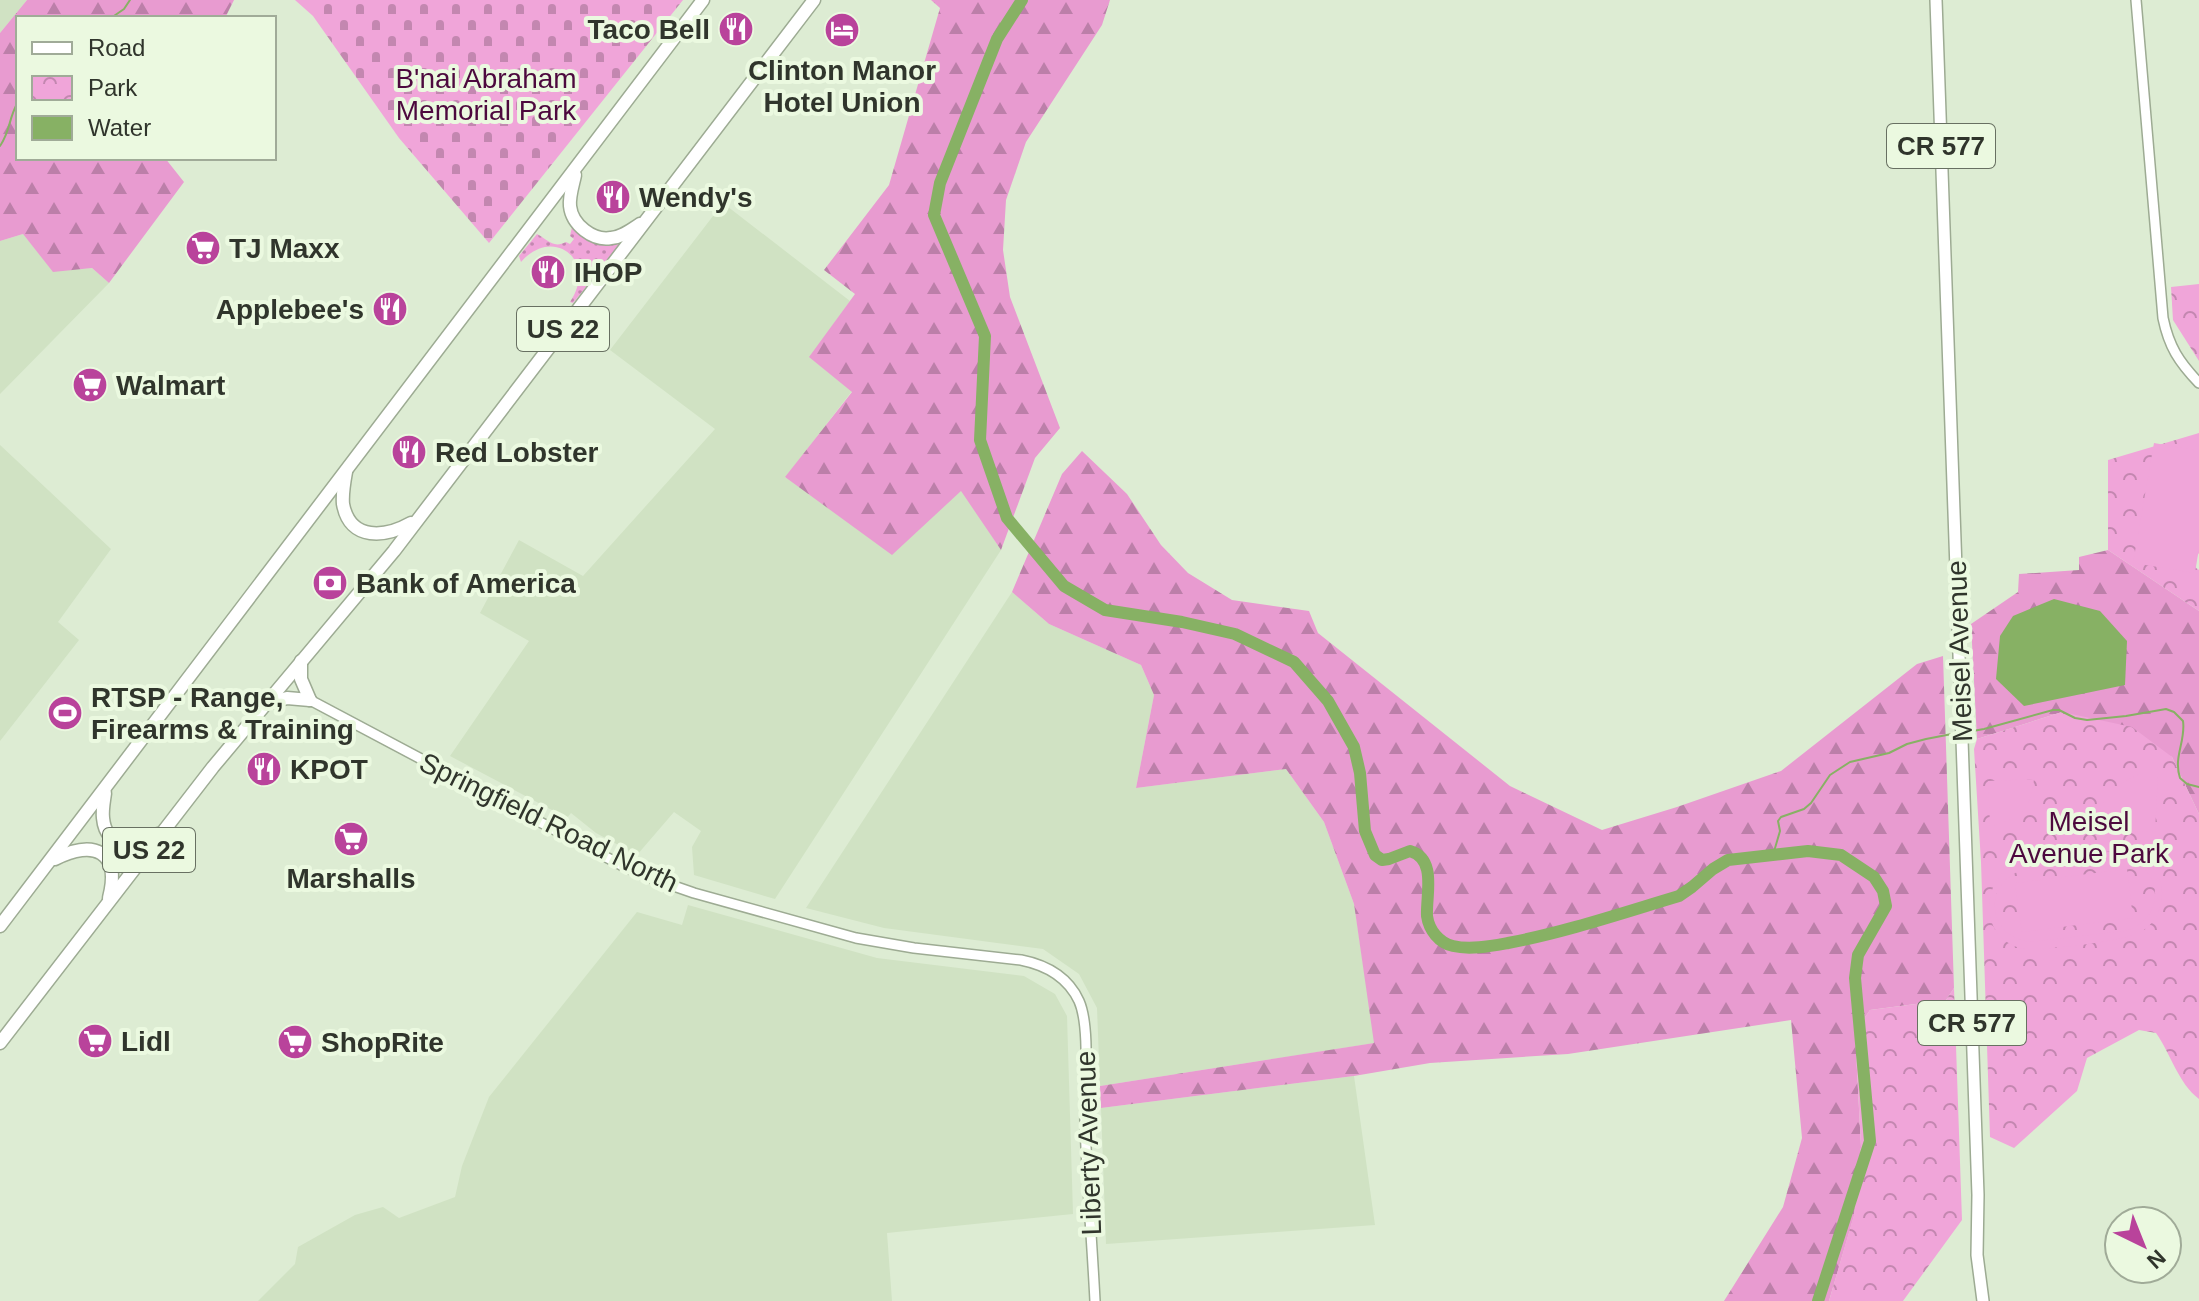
<svg xmlns="http://www.w3.org/2000/svg" width="2199" height="1301" font-family="Helvetica,sans-serif">
	<style>
		.built { fill: #d0e2c3 }
		.grass { fill: url(#grass-dots) }
		.forest { fill: url(#forest-firs) }
		.cemetery { fill: url(#cemetery-stones) }
		.park { fill: url(#park-crowns) }
		.garden { fill: #f0a5d9; fill-rule: evenodd }
		.water { fill: #87b164 }
		.lines { fill: none; stroke-linecap: round; stroke-linejoin: round }
		.stream { stroke: #87b164; stroke-width: 2 }
		.river { stroke: #87b164; stroke-width: 12 }
		.minor-casing { stroke: #9dab93; stroke-width: 12 }
		.major-casing { stroke: #9dab93; stroke-width: 14 }
		.highway-casing { stroke: #9dab93; stroke-width: 15 }
		.minor { stroke: #fff; stroke-width: 9 }
		.major { stroke: #fff; stroke-width: 11 }
		.highway { stroke: #fff; stroke-width: 12 }
		.labels { text-anchor: middle; stroke-width: 8; stroke-linejoin: round; paint-order: stroke }
		.shield { fill: #ebf9e0; stroke: #687062; stroke-width: 2 }
		.shield-label { font-size: 26px; font-weight: bold; fill: #30352c }
		.poi-label { font-size: 28px; font-weight: bold; fill: #30352c; stroke: #ebf9e0; text-anchor: start }
		.park-label { font-size: 28px; fill: #4d093e; stroke: #ebf9e0 }
		.street-label { font-size: 28px; fill: #30352c; stroke: #ebf9e0 }
	</style>
	<defs>
		<pattern id="grass-dots" width="8" height="8" patternUnits="userSpaceOnUse" patternTransform="scale(2)"><rect width="8" height="8" fill="#f0a5d9"/><path d="M2 2h.1M6 6h.1" fill="none" stroke="#c387b0" stroke-width="1.8" stroke-linecap="round"/></pattern>
		<pattern id="forest-firs" width="22" height="20" patternUnits="userSpaceOnUse" patternTransform="scale(2)"><rect width="22" height="20" fill="#e89bd0"/><path d="M5 1l3.5 6h-7zM16 11l3.5 6h-7z" fill="#bc7fa9"/></pattern>
		<pattern id="cemetery-stones" width="16" height="16" patternUnits="userSpaceOnUse" patternTransform="scale(2)"><rect width="16" height="16" fill="#f0a5d9"/><path d="M2 7V4a2 2 0 0 1 4 0v3zM10 15v-3a2 2 0 0 1 4 0v3z" fill="#c387b0"/></pattern>
		<pattern id="park-crowns" width="20" height="18" patternUnits="userSpaceOnUse" patternTransform="scale(2)"><rect width="20" height="18" fill="#f0a5d9"/><path d="M2 6a3 3 0 1 1 6 0M12 15a3 3 0 1 1 6 0" fill="none" stroke="#c387b0"/></pattern>
	</defs>
	<rect width="100%" height="100%" fill="#ddecd3"/>
	<!-- built -->
	<g class="built">
		<path d="M0 0H27L0 33Z"/>
		<path d="M723 203 850 301 810 357 852 391 785 478 962 490 1001 550 775 899 694 875 692 847 701 831 674 812 637 855 596 833 571 813 567 818 450 756 529 641 480 613 519 540 583 576 715 429 610 350Z"/>
		<path d="M23 234 53 271 92 268 109 283 0 394V241Z"/>
		<path d="M0 445 111 549 58 622 79 640 0 741Z"/>
		<path d="M1012 592 1049 624 1141 665 1154 695 1136 788 1286 769 1324 822 1354 904 1375 1043 1100 1086 1097 1008 1079 974 1043 949 884 928 806 908Z"/>
		<path d="M688 905 877 958 1024 976 1055 994 1067 1016 1073 1214 887 1233 892 1301H258L295 1264 298 1247 355 1215 383 1207 399 1218 455 1197 462 1166 489 1097 637 912 682 925Z"/>
		<path d="M1354 1076 1375 1225 1106 1244 1101 1108Z"/>
	</g>
	<!-- grass -->
	<path class="grass" d="M572 227 583 237 585 235 622 242 573 303 570 302C598 260 553 225 521 262L519 256 537 234C547 239 553 249 566 242L570 244 574 239 570 236Z"/>
	<!-- forest -->
	<g class="forest">
		<path d="M27 0H234L225 18H18V158H165L184 182 109 283 92 268 53 272 23 234 0 241V33Z"/>
		<path d="M931 0H1110L1102 25 1026 142 1006 200 1003 250 1010 297 1060 428 1035 458 1001 550 961 491 892 555 785 477 852 392 809 357 855 294 824 270 889 185 940 8Z"/>
		<path d="M1082 451 1127 494 1161 545 1188 573 1232 600 1309 611 1318 633 1510 786 1602 830 1677 807 1781 771 1917 664 1943 656 1954 988 1946 1000 1870 1010 1855 1032 1861 1147 1854 1216 1829 1301H1724L1783 1207 1802 1138 1791 1020 1568 1054 1430 1063 1354 1076 1101 1108 1100 1086 1374 1043 1354 904 1324 822 1286 769 1136 788 1154 695 1141 665 1049 624 1012 592 1062 474Z"/>
		<path d="M2108 550 2199 611V814L2172 757 2062 712 1977 739 1971 624 2018 592 2019 574 2079 570V557Z"/>
	</g>
	<!-- cemetery -->
	<path class="cemetery" d="M295 0H683L489 243 399 138 313 16Z"/>
	<!-- park -->
	<g class="park">
		<path d="M2199 284V361L2173 320 2171 287Z"/>
		<path d="M2199 433V553L2191 564 2199 570V611L2108 550V460Z"/>
		<path d="M2062 712 2132 727 2172 757 2199 814V1099C2178 1083 2171 1054 2156 1033L2139 1030 2087 1058 2077 1091 2014 1148 1990 1137 1981 862 1974 749 1977 739Z"/>
		<path d="M1954 988 1962 1220 1903 1301H1829L1854 1215 1861 1147 1855 1032 1870 1010 1946 1000Z"/>
	</g>
	<!-- garden -->
	<g class="garden">
		<path d="M2154 443 2199 451V548L2195 573 2133 563Z"/>
		<path d="M2140 774H2158L2155 832 2093 829C2102 799 2111 786 2140 774Z"/>
		<path d="M2034 779C2031 810 2020 819 1990 826L1988 781Z"/>
		<path d="M2143 847 2144 854 2138 855C2152 864 2163 878 2162 895 2162 910 2154 924 2141 932 2127 941 2036 952 2020 948 1985 938 1981 897 2002 873H1996L1995 866ZM2121 858C2165 865 2167 920 2124 931L2029 942C1985 935 1983 880 2026 869Z"/>
		<path d="M2127 869 2133 918 2022 932 2015 883Z"/>
	</g>
	<!-- water -->
	<path class="water" d="M2054 599 2100 611 2127 641 2125 685 2024 706 1996 679 2000 636 2013 616Z"/>
	<g class="lines">
		<!-- stream -->
		<g class="stream">
			<path d="M111 18 124 9 130 0"/>
			<path d="M0 146C11 130 8 119 18 102"/>
			<path d="M1967 732 1984 729 2053 710H2059L2075 718 2087 720 2126 716 2166 709 2174 712 2183 721C2186 741 2173 757 2180 778L2187 784 2199 787"/>
			<path d="M1773 855 1780 831 1778 821 1781 817 1804 809 1811 803 1830 775 1850 762 1889 753 1907 744 1926 739 1957 733"/>
		</g>
		<!-- river -->
		<path class="river" d="M1022 0 997 39 940 183 934 215 985 336 980 440 1007 518 1064 586 1105 610 1182 622 1235 634 1294 662 1328 701 1354 747 1360 773 1365 831 1375 855 1382 860 1389 859 1410 851C1437 859 1426 894 1427 916 1429 930 1439 943 1453 946 1470 950 1491 946 1508 943 1566 932 1622 913 1679 896L1692 887 1713 869 1728 860 1808 851 1841 855 1874 877 1883 891 1886 906 1858 955 1855 978 1870 1141 1818 1301"/>
		<defs>
			<g id="minor">
				<path d="M2136 0 2163 318C2169 347 2179 362 2199 383"/>
				<path d="M310 700 621 865 645 876 694 893 856 938 914 948 1021 960C1046 965 1068 977 1079 1001 1091 1028 1084 1091 1085 1123 1087 1183 1092 1242 1095 1301"/>
			</g>
			<path id="major" d="M1936 0 1978 1195 1977 1255 1983 1301"/>
			<g id="highway">
				<path d="M575 175C573 185 569 196 570 206 572 225 593 241 611 238 622 237 631 230 640 224"/>
				<path d="M346 472C344 483 342 494 343 504 350 542 386 537 411 523"/>
				<path d="M301 661V679L310 700"/>
				<path d="M266 704 287 698 310 700"/>
				<path d="M105 793C104 801 102 810 103 818 106 851 138 846 158 834"/>
				<path d="M55 859C94 839 121 851 109 898"/>
				<path d="M0 926 703 0"/>
				<path d="M0 1043 213 767 394 551 814 0"/>
			</g>
		</defs>
		<!-- minor casing -->
		<use href="#minor" class="minor-casing"/>
		<!-- major casing -->
		<use href="#major" class="major-casing"/>
		<!-- highway casing -->
		<use href="#highway" class="highway-casing"/>
		<!-- minor -->
		<use href="#minor" class="minor"/>
		<!-- major -->
		<use href="#major" class="major"/>
		<!-- highway -->
		<use href="#highway" class="highway"/>
	</g>
	<!-- icons -->
	<defs>
		<symbol id="restaurant-disc" viewBox="-11 -11 22 22"><circle r="9.5" fill="#b9439b" stroke="#ebf9e0"/><path d="M-5-6h1v4h1v-4h1v4h1v-4h1v5L-1.5 .5V6h-2V.5L-5-1ZM5-6V6H3V1.5H1.5Q1.5-4 5-6Z" fill="#fff"/></symbol>
		<symbol id="hotel-disc" viewBox="-11 -11 22 22"><circle r="9.5" fill="#b9439b" stroke="#ebf9e0"/><path d="M-6-4.5h1.5V1H6V5H4.5V3h-9V5H-6ZM-4 0a1.8 1.8 0 1 1 3.6 0ZM.5 0V-2.5h3Q6-2.5 6 0Z" fill="#fff"/></symbol>
		<symbol id="supermarket-disc" viewBox="-11 -11 22 22"><circle r="9.5" fill="#b9439b" stroke="#ebf9e0"/><path d="M-6-5.5h2.5l.6 2H6L4.5 2H-2.5L-4.4-4H-6ZM-1.5 3.2a1.3 1.3 0 1 0 .1 0ZM3 3.2a1.3 1.3 0 1 0 .1 0Z" fill="#fff"/></symbol>
		<symbol id="bank-disc" viewBox="-11 -11 22 22"><circle r="9.5" fill="#b9439b" stroke="#ebf9e0"/><path d="M-6-4H6V4H-6ZM0-2.3a2.3 2.3 0 1 0 0 4.6a2.3 2.3 0 1 0 0-4.6Z" fill="#fff"/></symbol>
		<symbol id="stadium-disc" viewBox="-11 -11 22 22"><circle r="9.5" fill="#b9439b" stroke="#ebf9e0"/><path d="M0-5a6.5 5 0 1 0 0 10a6.5 5 0 1 0 0-10ZM-3.5-1.8h7v3.6h-7Z" fill="#fff"/></symbol>
	</defs>
	<g fill-rule="evenodd">
		<use href="#restaurant-disc" x="716" y="9" width="40" height="40"/>
		<use href="#hotel-disc" x="822" y="10" width="40" height="40"/>
		<use href="#restaurant-disc" x="593" y="177" width="40" height="40"/>
		<use href="#supermarket-disc" x="183" y="228" width="40" height="40"/>
		<use href="#restaurant-disc" x="528" y="252" width="40" height="40"/>
		<use href="#restaurant-disc" x="370" y="289" width="40" height="40"/>
		<use href="#supermarket-disc" x="70" y="365" width="40" height="40"/>
		<use href="#restaurant-disc" x="389" y="432" width="40" height="40"/>
		<use href="#bank-disc" x="310" y="563" width="40" height="40"/>
		<use href="#stadium-disc" x="45" y="693" width="40" height="40"/>
		<use href="#restaurant-disc" x="244" y="749" width="40" height="40"/>
		<use href="#supermarket-disc" x="331" y="819" width="40" height="40"/>
		<use href="#supermarket-disc" x="75" y="1021" width="40" height="40"/>
		<use href="#supermarket-disc" x="275" y="1022" width="40" height="40"/>
	</g>
	<g class="labels">
		<!-- shield labels -->
		<g class="shield">
			<rect x="1887" y="124" width="108" height="44" rx="6"/>
			<rect x="517" y="307" width="92" height="44" rx="6"/>
			<rect x="103" y="828" width="92" height="44" rx="6"/>
			<rect x="1918" y="1001" width="108" height="44" rx="6"/>
		</g>
		<g class="shield-label">
			<text x="1941" y="155">CR 577</text>
			<text x="563" y="338">US 22</text>
			<text x="149" y="859">US 22</text>
			<text x="1972" y="1032">CR 577</text>
		</g>
		<!-- poi labels -->
		<g class="poi-label">
			<text x="710" y="39" text-anchor="end">Taco Bell</text>
			<text x="842" y="80" text-anchor="middle">Clinton Manor<tspan x="842" dy="32">Hotel Union</tspan></text>
			<text x="639" y="207">Wendy's</text>
			<text x="229" y="258">TJ Maxx</text>
			<text x="574" y="282">IHOP</text>
			<text x="364" y="319" text-anchor="end">Applebee's</text>
			<text x="116" y="395">Walmart</text>
			<text x="435" y="462">Red Lobster</text>
			<text x="356" y="593">Bank of America</text>
			<text x="91" y="707">RTSP - Range,<tspan x="91" dy="32">Firearms &amp; Training</tspan></text>
			<text x="290" y="779">KPOT</text>
			<text x="351" y="888" text-anchor="middle">Marshalls</text>
			<text x="121" y="1051">Lidl</text>
			<text x="321" y="1052">ShopRite</text>
		</g>
		<!-- park labels -->
		<g class="park-label">
			<text x="486" y="88">B'nai Abraham<tspan x="486" dy="32">Memorial Park</tspan></text>
			<text x="2089" y="831">Meisel<tspan x="2089" dy="32">Avenue Park</tspan></text>
		</g>
		<!-- street labels -->
		<g class="street-label">
			<text transform="translate(1959 651) rotate(-92)" y="10">Meisel Avenue</text>
			<text transform="translate(549 822) rotate(26)" y="10">Springfield Road North</text>
			<text transform="translate(1088 1143) rotate(-92)" y="10">Liberty Avenue</text>
		</g>
	</g>
	<!-- legend -->
	<rect x="16" y="16" width="260" height="144" fill="#ebf9e0" stroke="#a0ab98" stroke-width="2"/>
	<rect x="32" y="42" width="40" height="12" fill="#ffffff" stroke="#a0ab98" stroke-width="2"/>
	<text x="88" y="56" font-size="24" fill="#30352c">Road</text>
	<rect x="32" y="76" width="40" height="24" fill="url(#park-crowns)" stroke="#a0ab98" stroke-width="2"/>
	<text x="88" y="96" font-size="24" fill="#30352c">Park</text>
	<rect x="32" y="116" width="40" height="24" fill="#87b164" stroke="#a0ab98" stroke-width="2"/>
	<text x="88" y="136" font-size="24" fill="#30352c">Water</text>
	<!-- north arrow -->
	<g transform="translate(2143 1245) rotate(137)"><circle r="38" fill="#ebf9e0" stroke="#a0ab98" stroke-width="2"/>
	<path d="M0-6L14 30L0 20L-14 30Z" fill="#b9439b"/>
	<text y="-12" font-size="22" font-weight="bold" text-anchor="middle" fill="#30352c">N</text>
	</g>
</svg>
